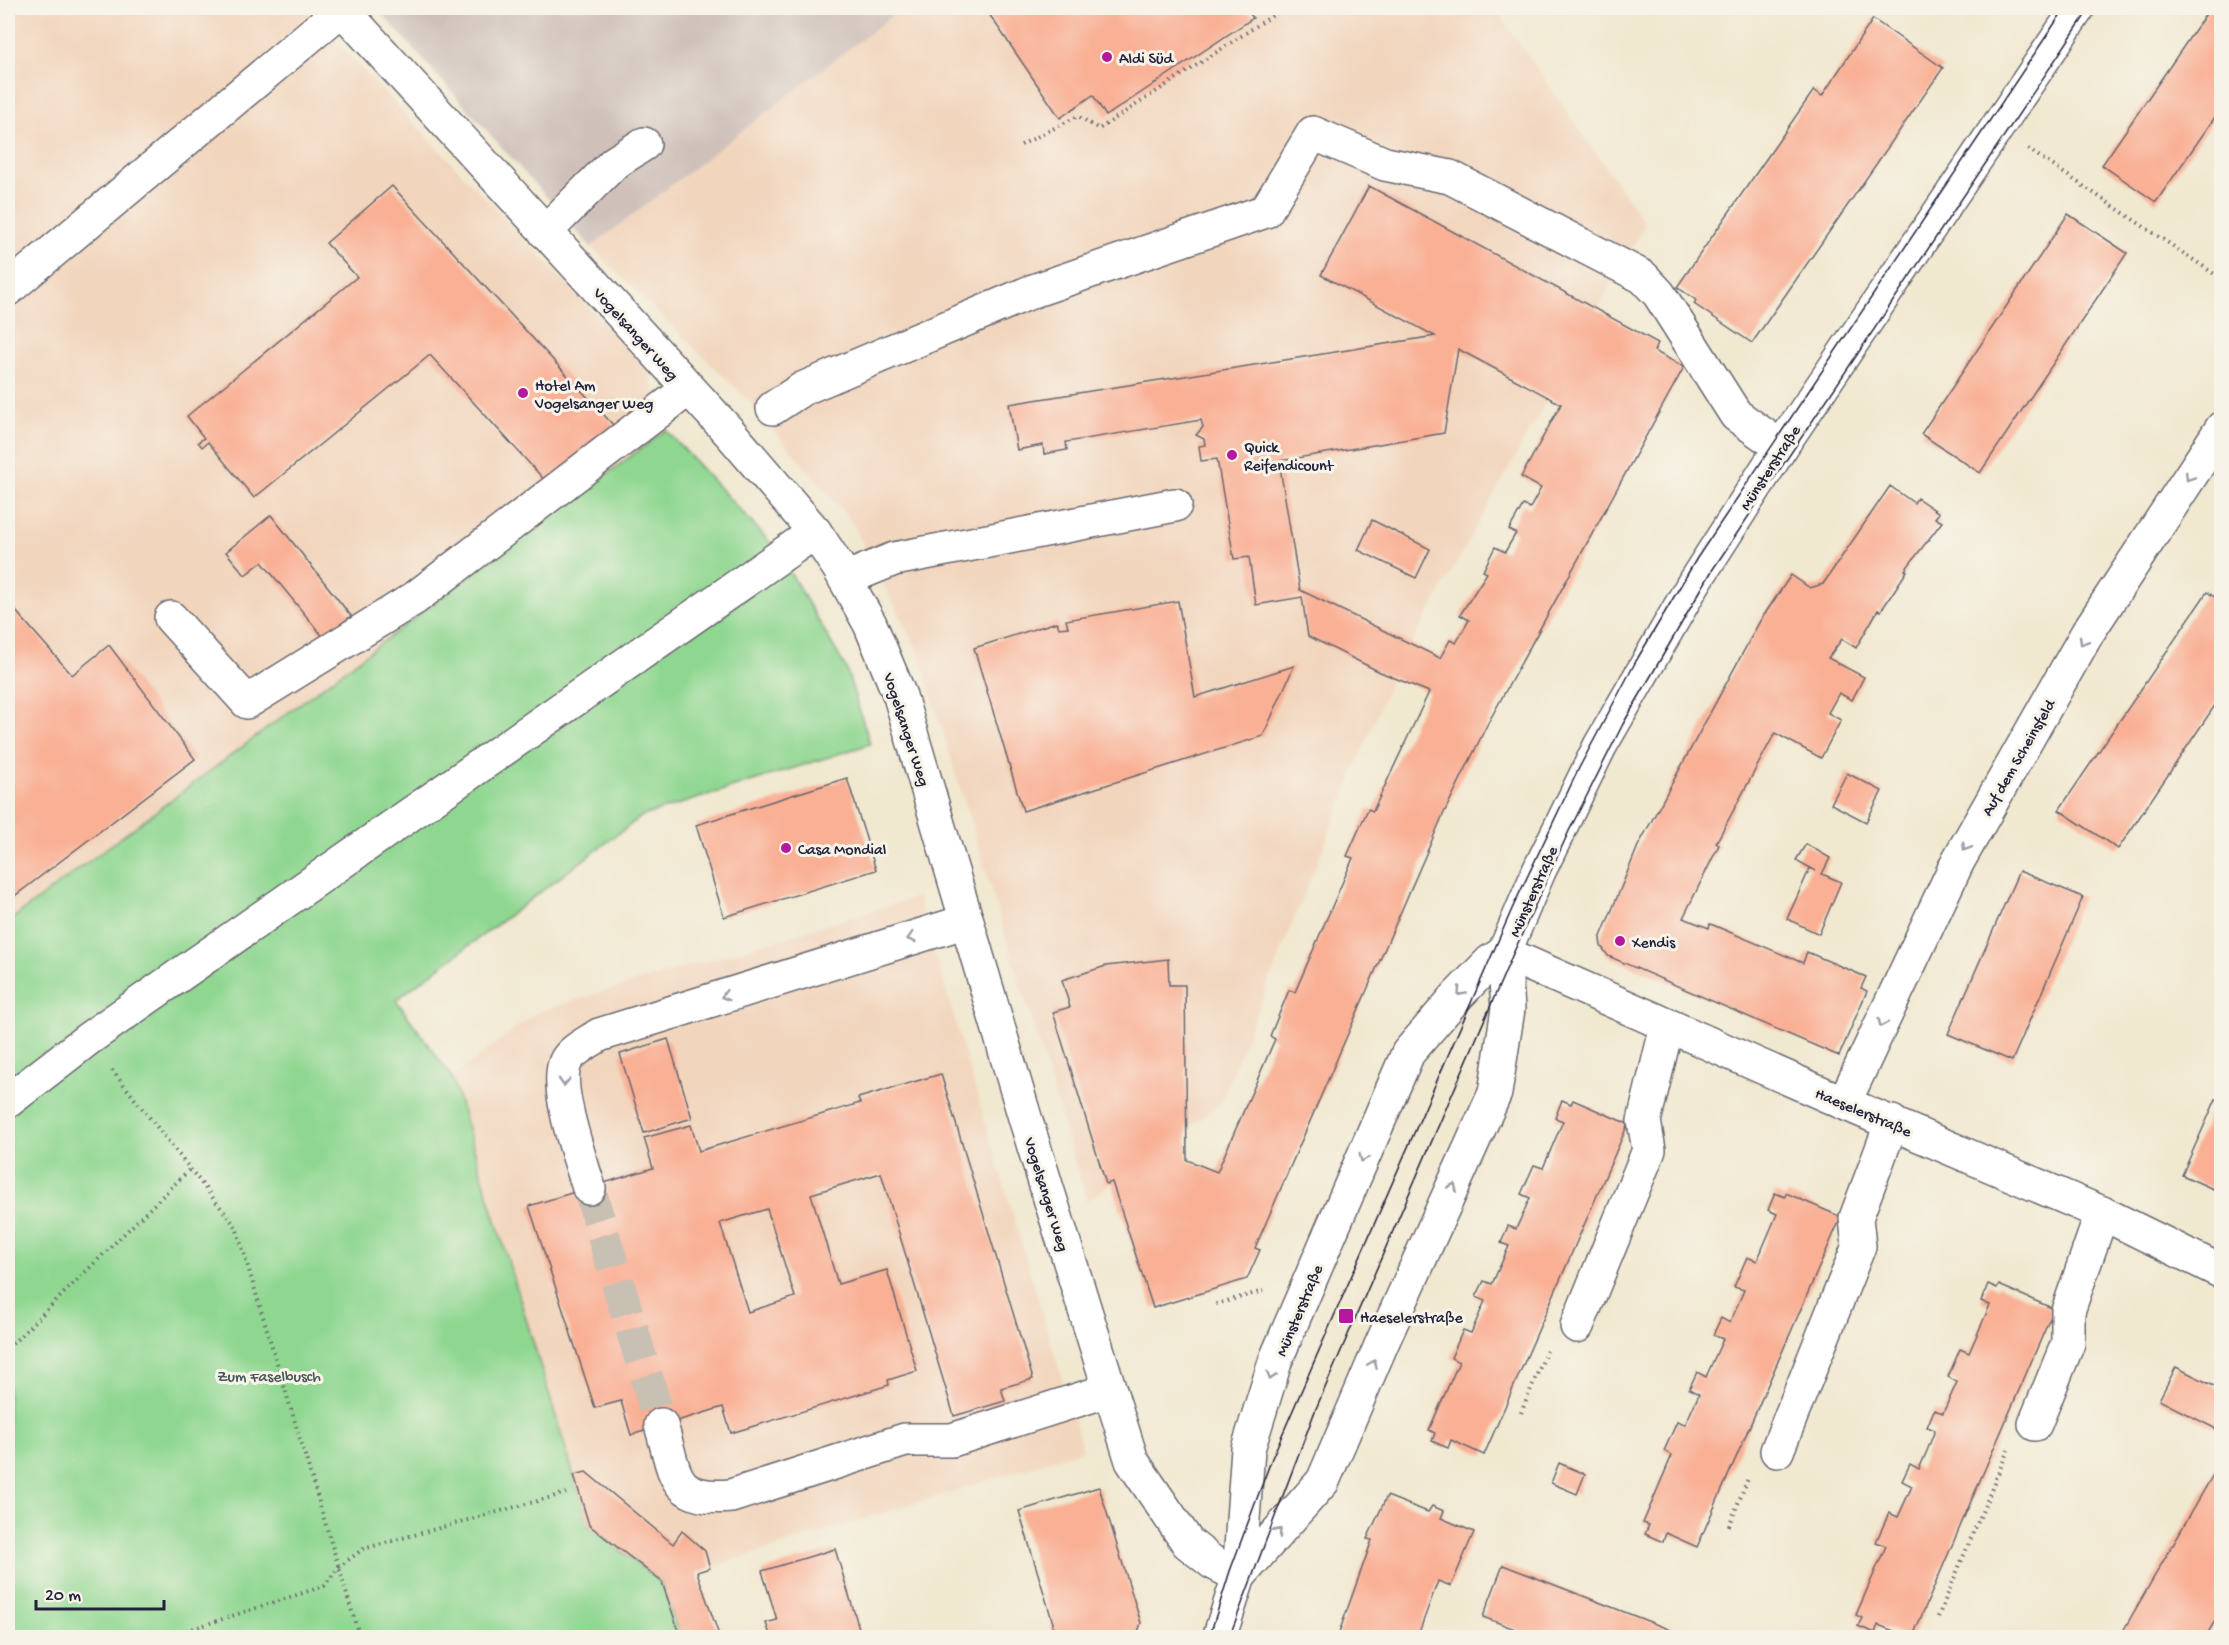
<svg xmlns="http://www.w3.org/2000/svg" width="2229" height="1645" font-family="'Gochi Hand',sans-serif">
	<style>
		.built { fill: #f2d5bd }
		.industrial { fill: #cfc1ba }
		.green { fill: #8fd791; stroke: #587c66; stroke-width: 1.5 }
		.building { fill: #f9b095; fill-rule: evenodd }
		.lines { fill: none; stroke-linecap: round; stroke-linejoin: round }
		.minor-tunnel { stroke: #c8c0b2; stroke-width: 33; stroke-dasharray: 33 16; stroke-linecap: butt }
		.minor-casing { stroke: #6a676f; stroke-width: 36 }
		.path { stroke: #6a676f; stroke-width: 4; stroke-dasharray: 1.5 4.5; stroke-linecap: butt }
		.minor { stroke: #fff; stroke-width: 33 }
		.tram { stroke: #22223b; stroke-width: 1.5 }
		.oneway { stroke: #9c9ca7 }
		.poi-dot { fill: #b5179e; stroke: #f7f3e8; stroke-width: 2 }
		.labels { text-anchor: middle; stroke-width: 6; stroke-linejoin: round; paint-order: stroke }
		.poi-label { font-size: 16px; fill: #22223b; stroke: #f7f3e8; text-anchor: start }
		.street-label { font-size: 16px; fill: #22223b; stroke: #f7f3e8 }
		.park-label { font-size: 16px; fill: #435855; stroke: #f7f3e8 }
	</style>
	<rect width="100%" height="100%" fill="#f7f3e8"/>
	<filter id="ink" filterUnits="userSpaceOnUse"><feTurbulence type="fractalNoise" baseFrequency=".0167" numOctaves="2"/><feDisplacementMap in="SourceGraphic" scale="12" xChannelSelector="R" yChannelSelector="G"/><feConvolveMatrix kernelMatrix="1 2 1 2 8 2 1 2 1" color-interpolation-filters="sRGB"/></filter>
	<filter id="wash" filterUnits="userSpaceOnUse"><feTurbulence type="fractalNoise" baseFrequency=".008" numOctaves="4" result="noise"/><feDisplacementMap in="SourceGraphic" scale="24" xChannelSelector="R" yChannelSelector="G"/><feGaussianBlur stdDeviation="1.35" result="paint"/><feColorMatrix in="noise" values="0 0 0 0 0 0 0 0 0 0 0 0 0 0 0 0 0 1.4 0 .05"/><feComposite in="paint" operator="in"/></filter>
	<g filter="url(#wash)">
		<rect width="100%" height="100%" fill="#f1e8d0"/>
		<!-- built -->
		<g class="built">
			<path d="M8 8H304L648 369 666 430 8 922Z"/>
			<path d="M902 8H1495L1645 224 1390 682 1219 1105 1087 1201 918 651 852 522 749 401 591 247Z"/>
			<path d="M918 897 1083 1450 661 1583 589 1525 452 1077 537 1012Z"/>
		</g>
		<!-- industrial -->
		<path class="industrial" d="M377 8H902L591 247Z"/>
		<!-- green -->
		<path class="green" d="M666 430 777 550 846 668 870 744 642 816 396 1000 452 1077 589 1525 661 1583 680 1637 15 1638 8 1620V922Z"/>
		<g id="blocks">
			<!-- building -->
			<g class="building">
				<path d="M985 8H1246L1253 18 1106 116 1093 95 1060 118Z"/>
				<path d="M2210 8H2222V107L2156 202 2102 165Z"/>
				<path d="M1873 19 1943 68 1752 343 1694 304 1696 300 1677 287 1814 90 1822 96Z"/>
				<path d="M392 186 615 427 550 486 430 355 254 498 208 442 202 447 198 442 204 438 187 416 357 277 326 243Z"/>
				<path d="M1369 186 1658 343 1654 351 1684 367 1488 723 1442 817 1255 1248 1260 1250 1247 1279 1153 1308 1112 1182 1106 1184 1053 1012 1070 1007 1062 980 1106 966 1168 959 1169 985H1185L1187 1160 1217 1172 1275 1039 1270 1036 1289 990 1295 992 1353 858 1347 856 1368 809 1373 811 1429 692 1380 672 1308 636 1302 597 1256 605 1249 557 1234 559 1217 459 1201 461 1199 446 1205 445 1204 439 1196 435 1203 427 1201 420 1066 442 1067 450 1044 454 1043 445 1017 450 1009 404 1435 336 1321 275ZM1458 349 1561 404 1521 477 1541 488 1530 508 1523 505 1509 530 1516 533 1505 552 1495 547 1483 571 1487 573 1460 615 1469 620 1456 643 1450 640 1440 658 1300 590 1279 461 1444 433Z"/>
				<path d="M2068 214 2127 253 1980 473 1921 434Z"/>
				<path d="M1890 486 1914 503 1917 498 1939 513 1935 518 1942 522 1905 570 1907 571 1881 611 1878 610 1856 648 1842 639 1828 658 1864 677 1852 700 1839 693 1828 713 1841 720 1821 758 1775 733 1716 843 1719 845 1683 918 1709 928 1710 924 1713 925 1803 963 1807 952 1866 977 1861 988 1867 991 1839 1056 1608 956 1601 946 1600 939 1638 846 1760 621 1791 575 1810 588 1823 584Z"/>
				<path d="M271 515 351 616 324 638 262 562 245 575 226 552Z"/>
				<path d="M1372 520 1430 549 1416 578 1358 550Z"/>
				<path d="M2207 592 2222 602V695L2118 849 2059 810Z"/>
				<path d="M1178 601 1195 697 1294 666 1263 736 1023 811 974 648 1057 622 1059 628 1068 627 1066 620Z"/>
				<path d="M8 602 72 675 109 645 195 759 8 901Z"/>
				<path d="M1847 773 1882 791 1866 822 1831 804Z"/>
				<path d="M847 778 876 870 724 917 696 825Z"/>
				<path d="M1806 844 1830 858 1822 874 1841 882 1819 934 1787 919 1810 868 1816 871 1796 860Z"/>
				<path d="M2019 871 2083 897 2012 1061 1948 1034Z"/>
				<path d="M668 1039 692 1118 644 1133 620 1054Z"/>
				<path d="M941 1074 1033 1379 1001 1388 1005 1401 954 1416 881 1173 811 1194 838 1284 887 1270 917 1371 888 1380 889 1385 731 1433 723 1407 631 1435 621 1401 595 1408 529 1206 653 1168 644 1138 691 1125 699 1151 860 1103 858 1098ZM767 1209 795 1297 748 1312 720 1223Z"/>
				<path d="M2216 1099 2222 1101V1193L2182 1175Z"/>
				<path d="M1562 1100 1571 1104 1573 1100 1628 1124 1484 1455 1451 1440 1448 1448 1432 1441 1435 1433 1429 1430 1459 1362 1451 1358 1463 1330 1471 1333 1485 1301 1476 1297 1484 1281 1492 1284 1509 1246 1501 1243 1508 1226 1516 1229 1530 1198 1521 1194 1534 1165 1543 1168 1563 1121 1555 1118Z"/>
				<path d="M1775 1193 1785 1197 1786 1193 1841 1217 1697 1547 1666 1533 1663 1542 1645 1534 1649 1525 1643 1523 1672 1455 1664 1451 1677 1422 1685 1425 1699 1394 1689 1389 1697 1372 1706 1377 1723 1339 1713 1335 1721 1318 1730 1323 1744 1290 1734 1287 1747 1257 1757 1261 1777 1214 1768 1210Z"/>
				<path d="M1988 1284 1997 1288 1999 1285 2054 1309 1912 1638 1878 1625 1875 1633 1858 1626 1862 1618 1856 1615 1886 1546 1876 1542 1889 1513 1898 1517 1912 1486 1902 1481 1910 1464 1919 1469 1927 1451 1935 1430 1927 1427 1934 1410 1943 1413 1957 1382 1948 1377 1960 1349 1969 1353 1990 1305 1981 1301Z"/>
				<path d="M2176 1367 2222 1390V1432L2159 1400Z"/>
				<path d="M2222 1459V1609L2205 1638H2119Z"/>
				<path d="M1559 1463 1585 1474 1577 1494 1551 1483Z"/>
				<path d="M586 1472 673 1544 682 1531 705 1551 710 1568 697 1572 720 1638H681L662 1582 589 1525 574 1475Z"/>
				<path d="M1099 1487 1141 1623 1136 1638H1049L1053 1623 1019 1511Z"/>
				<path d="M1387 1496 1428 1512 1432 1506 1444 1511 1441 1518 1474 1532 1451 1586 1438 1581 1417 1638H1337L1372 1540 1367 1539Z"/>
				<path d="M835 1549 862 1638H771L766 1623 777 1620 762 1571Z"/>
				<path d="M1503 1565 1689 1637V1638H1539L1483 1617Z"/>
			</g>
		</g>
	</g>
	<g filter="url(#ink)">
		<use href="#blocks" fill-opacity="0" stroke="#6a676f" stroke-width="1.5"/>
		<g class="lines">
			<!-- minor-tunnel -->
			<path class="minor-tunnel" d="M589 1188 661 1425"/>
			<defs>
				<g id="minor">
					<path d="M341 8 730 433 815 532 839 568 870 624 900 696 1026 1121 1132 1461 1188 1543 1212 1562 1239 1576"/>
					<path d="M545 232 614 163 644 144"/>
					<path d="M8 289 342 9"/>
					<path d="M773 408 802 389 1033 291 1266 211 1313 133 1385 164 1450 177 1643 277 1659 294 1736 415 1781 447"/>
					<path d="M845 579 894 559 1175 505"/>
					<path d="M171 618 247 702 415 598 688 389"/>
					<path d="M1504 953 1844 1103 2102 1213 2222 1272"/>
					<path d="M8 1101 88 1039 815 532"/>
					<path d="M1844 1103 1958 861 2088 632 2222 428"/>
					<path d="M589 1188C581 1161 553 1086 566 1061 572 1050 589 1042 599 1035L967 921"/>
					<path d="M1577 1326 1649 1150 1644 1121 1667 1026"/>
					<path d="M2035 1424 2068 1343V1311L2102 1213"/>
					<path d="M661 1425C676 1474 671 1501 731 1496L905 1440H952L1109 1390"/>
					<path d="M1777 1451 1859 1246 1856 1218 1892 1122"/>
					<path d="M1239 1576 1323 1481 1382 1343 1495 1093 1508 1009 1504 953 1539 871 1600 746 1695 581 1781 447 2078 8"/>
					<path d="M1219 1638 1239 1576 1248 1449 1276 1359 1408 1053 1457 996 1490 962 1504 953"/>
				</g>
			</defs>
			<!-- minor casing -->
			<use href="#minor" class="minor-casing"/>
			<!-- path -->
			<g class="path">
				<path d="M1021 145 1078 116 1099 129 1284 8"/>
				<path d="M2028 149 2222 279"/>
				<path d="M112 1070 236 1227 360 1638"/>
				<path d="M1216 1304 1263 1291"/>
				<path d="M8 1348 190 1169"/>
				<path d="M1521 1413 1548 1348"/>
				<path d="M1729 1526 1749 1476"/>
				<path d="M1938 1617 2008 1450"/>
				<path d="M164 1638 324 1586 339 1567 363 1549 566 1493"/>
			</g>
			<!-- minor -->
			<use href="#minor" class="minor"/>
			<!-- tram -->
			<g class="tram">
				<path d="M1209 1638 1230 1571 1272 1458 1512 909 1579 768 1636 661 1697 558 2065 8"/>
				<path d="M1229 1638 1315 1411 1512 956 1569 831 1623 724 1713 569 2090 8"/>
			</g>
		</g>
		<!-- one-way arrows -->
		<defs><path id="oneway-chevron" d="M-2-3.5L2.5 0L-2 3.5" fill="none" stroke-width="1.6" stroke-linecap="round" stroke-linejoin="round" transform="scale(1.5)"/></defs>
		<g class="oneway">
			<use href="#oneway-chevron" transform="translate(2189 477) rotate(123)"/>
			<use href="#oneway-chevron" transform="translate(2083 641) rotate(120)"/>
			<use href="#oneway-chevron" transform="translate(1966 847) rotate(120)"/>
			<use href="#oneway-chevron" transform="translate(911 938) rotate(163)"/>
			<use href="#oneway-chevron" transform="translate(1461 992) rotate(133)"/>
			<use href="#oneway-chevron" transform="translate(725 996) rotate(163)"/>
			<use href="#oneway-chevron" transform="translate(1882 1023) rotate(115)"/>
			<use href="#oneway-chevron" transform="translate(564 1082) rotate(92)"/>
			<use href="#oneway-chevron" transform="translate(1363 1158) rotate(113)"/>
			<use href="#oneway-chevron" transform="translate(1453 1187) rotate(-66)"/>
			<use href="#oneway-chevron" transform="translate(1373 1364) rotate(-67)"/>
			<use href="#oneway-chevron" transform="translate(1271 1376) rotate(107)"/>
			<use href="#oneway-chevron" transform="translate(1278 1532) rotate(-48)"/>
		</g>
	</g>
	<!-- markers -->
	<g class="poi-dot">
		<circle cx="1107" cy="57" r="6"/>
		<circle cx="523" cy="393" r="6"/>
		<circle cx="1232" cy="455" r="6"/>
		<circle cx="786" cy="848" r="6"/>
		<circle cx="1620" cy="941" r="6"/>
		<rect x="1338" y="1308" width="16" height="16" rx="3"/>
	</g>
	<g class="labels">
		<!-- poi labels -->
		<g class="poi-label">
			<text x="1119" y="63">Aldi Süd</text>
			<text x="535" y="390">Hotel Am<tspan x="535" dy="18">Vogelsanger Weg</tspan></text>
			<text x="1244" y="452">Quick<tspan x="1244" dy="18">Reifendicount</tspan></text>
			<text x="798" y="854">Casa Mondial</text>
			<text x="1632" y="947">Xendis</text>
			<text x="1360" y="1322">Haeselerstraße</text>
		</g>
		<!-- street labels -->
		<g class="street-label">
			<text transform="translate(637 333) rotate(48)" y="6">Vogelsanger Weg</text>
			<text transform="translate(1769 467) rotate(-57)" y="6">Münsterstraße</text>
			<text transform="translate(908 729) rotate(72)" y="6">Vogelsanger Weg</text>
			<text transform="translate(2017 757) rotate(-60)" y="6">Auf dem Scheinsfeld</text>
			<text transform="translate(1532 891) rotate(-66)" y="6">Münsterstraße</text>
			<text transform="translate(1864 1111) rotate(23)" y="6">Haeselerstraße</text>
			<text transform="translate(1048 1194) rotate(73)" y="6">Vogelsanger Weg</text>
			<text transform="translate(1298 1310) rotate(-67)" y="6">Münsterstraße</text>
		</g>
		<!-- park labels -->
		<g class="park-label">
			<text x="269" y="1381">Zum Faselbusch</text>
		</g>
	</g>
	<!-- margin -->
	<rect width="2229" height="1645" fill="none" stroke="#f7f3e8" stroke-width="30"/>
	<!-- scale -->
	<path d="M36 1600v9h128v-9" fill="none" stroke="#22223b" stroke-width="3"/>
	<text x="45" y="1600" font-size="18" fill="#22223b" stroke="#f7f3e8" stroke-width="4.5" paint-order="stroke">20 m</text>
</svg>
